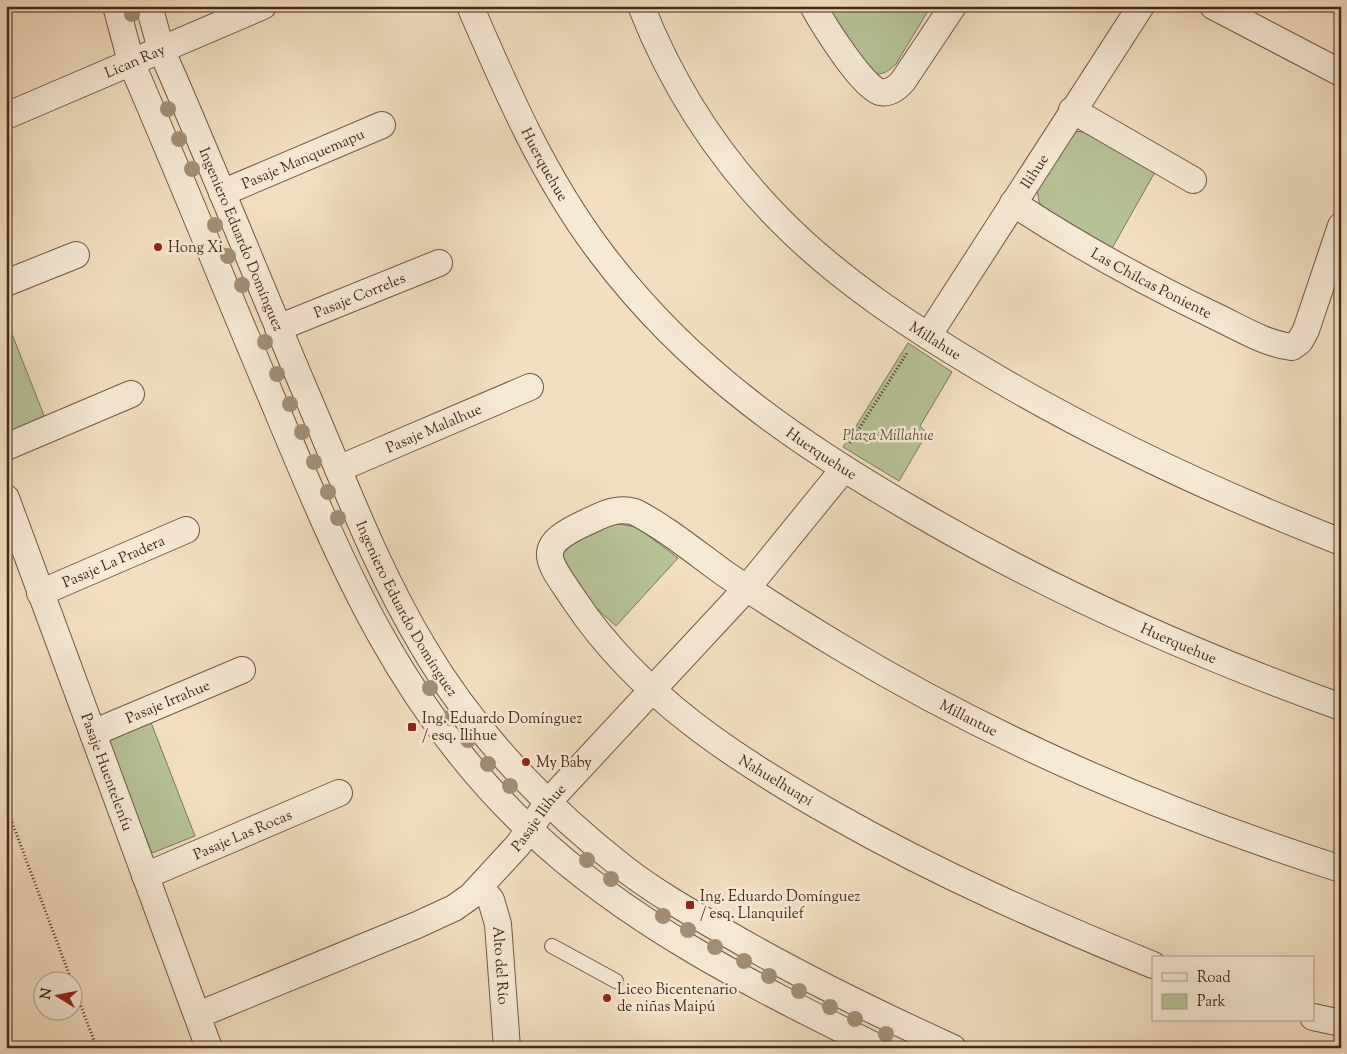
<svg xmlns="http://www.w3.org/2000/svg" width="1347" height="1054" font-family="'Sorts Mill Goudy',serif">
	<style>
		.green { fill: #b7c295; stroke: #7e7556 }
		.lines { fill: none; stroke-linecap: round; stroke-linejoin: round }
		.service-casing { stroke: #705641; stroke-width: 16 }
		.minor-casing { stroke: #705641; stroke-width: 28 }
		.path { stroke: #452817; stroke-width: 3; stroke-dasharray: 1 2.5; stroke-linecap: butt }
		.service { stroke: #f7ead5; stroke-width: 14 }
		.minor { stroke: #f7ead5; stroke-width: 26 }
		.tree { fill: #a38f74 }
		.poi-dot { fill: #8f2418; stroke: #f7ead5; stroke-width: 2 }
		.labels { text-anchor: middle; stroke-width: 5; stroke-linejoin: round; paint-order: stroke }
		.street-label { font-size: 15px; fill: #452817; stroke: #f7ead5 }
		.poi-label { font-size: 15px; fill: #452817; stroke: #f7ead5; text-anchor: start }
		.park-label { font-size: 15px; font-style: italic; fill: #624e36; stroke: #f7ead5 }
	</style>
	<rect width="100%" height="100%" fill="#f3dfbf"/>
	<filter id="stains"><feTurbulence type="fractalNoise" baseFrequency=".004" numOctaves="4"/><feColorMatrix values="0 0 0 0 .2 0 0 0 0 .09 0 0 0 0 .02 0 0 0 .5 -.17"/></filter>
	<radialGradient id="worn" r=".72"><stop offset=".6" stop-color="#630" stop-opacity="0"/><stop offset="1" stop-color="#630" stop-opacity=".3"/></radialGradient>
	<!-- green -->
	<g class="green">
		<path d="M824 6H931L896 64C890 70 883 75 875 74Z"/>
		<path d="M1075 131 1090 133 1155 172 1111 250 1044 208 1039 202 1037 189Z"/>
		<path d="M6 319 45 418 6 433Z"/>
		<path d="M908 343 952 372 920 426 927 433 899 481 843 447Z"/>
		<path d="M618 524 637 527 678 558 616 626 576 590 561 553 562 546 606 525Z"/>
		<path d="M150 720 195 836 152 853 106 737Z"/>
	</g>
	<g class="lines">
		<defs>
			<path id="service" d="M552 946 616 981"/>
			<g id="minor">
				<path d="M116 6 131 62C179 173 224 285 271 396 339 559 398 706 530 830 630 925 756 987 879 1048"/>
				<path id="s1" d="M149 6 161 49C212 165 259 283 309 400 345 484 377 570 424 648 474 733 548 809 625 869 655 892 688 911 721 930 796 974 874 1012 953 1048"/>
				<path id="s2" d="M470 6C507 92 544 178 601 253 689 370 798 444 923 516 1056 593 1196 655 1341 707"/>
				<path id="s3" d="M641 6C672 85 719 158 779 219 838 279 908 325 980 368 1095 437 1216 493 1341 542"/>
				<path d="M813 6C823 24 862 87 880 92 890 94 897 88 903 81L953 6"/>
				<path d="M1213 6 1341 73"/>
				<path d="M1072 110 1193 180"/>
				<path id="s4" d="M6 116 263 6"/>
				<path id="s5" d="M222 193 382 125"/>
				<path id="s6" d="M1013 203C1078 246 1146 283 1217 317 1240 328 1266 344 1292 347L1300 341 1306 330 1341 226"/>
				<path d="M6 283 76 255"/>
				<path id="s7" d="M278 328 439 263"/>
				<path id="s8" d="M928 336 1141 6"/>
				<path d="M6 447 131 394"/>
				<path id="s9" d="M338 469 530 387"/>
				<path id="s10" d="M6 498 209 1048"/>
				<path id="s11" d="M40 593 186 530"/>
				<path id="s12" d="M93 733 242 670"/>
				<path id="s13" d="M145 876 339 793"/>
				<path id="s14" d="M481 888 491 900 498 924 507 1048"/>
				<path id="s15" d="M1153 965C1045 921 938 874 836 816 737 760 639 697 575 601 547 559 532 547 587 522 604 514 616 507 635 512 666 528 695 552 724 573 762 599 802 624 842 648 997 741 1168 814 1341 869"/>
				<path id="s16" d="M198 1015 417 925 454 908 471 896 518 845 549 801 747 588 843 470"/>
				<path d="M1313 1017 1341 1023"/>
			</g>
		</defs>
		<!-- service casing -->
		<use href="#service" class="service-casing"/>
		<!-- minor casing -->
		<use href="#minor" class="minor-casing"/>
		<!-- path -->
		<g class="path">
			<path d="M850 443 907 353"/>
			<path d="M6 806 72 982"/>
			<path d="M72 983 97 1048"/>
		</g>
		<!-- service -->
		<use href="#service" class="service"/>
		<!-- minor -->
		<use href="#minor" class="minor"/>
	</g>
	<!-- trees -->
	<g class="tree">
		<circle cx="132" cy="14" r="8"/>
		<circle cx="168" cy="109" r="8"/>
		<circle cx="179" cy="139" r="8"/>
		<circle cx="192" cy="169" r="8"/>
		<circle cx="215" cy="225" r="8"/>
		<circle cx="228" cy="256" r="8"/>
		<circle cx="242" cy="285" r="8"/>
		<circle cx="265" cy="342" r="8"/>
		<circle cx="277" cy="374" r="8"/>
		<circle cx="290" cy="404" r="8"/>
		<circle cx="302" cy="432" r="8"/>
		<circle cx="314" cy="462" r="8"/>
		<circle cx="328" cy="492" r="8"/>
		<circle cx="338" cy="518" r="8"/>
		<circle cx="430" cy="688" r="8"/>
		<circle cx="450" cy="718" r="8"/>
		<circle cx="468" cy="740" r="8"/>
		<circle cx="488" cy="764" r="8"/>
		<circle cx="510" cy="786" r="8"/>
		<circle cx="587" cy="860" r="8"/>
		<circle cx="611" cy="879" r="8"/>
		<circle cx="663" cy="916" r="8"/>
		<circle cx="688" cy="930" r="8"/>
		<circle cx="715" cy="947" r="8"/>
		<circle cx="744" cy="961" r="8"/>
		<circle cx="769" cy="976" r="8"/>
		<circle cx="799" cy="991" r="8"/>
		<circle cx="830" cy="1007" r="8"/>
		<circle cx="855" cy="1019" r="8"/>
		<circle cx="886" cy="1034" r="8"/>
	</g>
	<!-- markers -->
	<g class="poi-dot">
		<circle cx="158" cy="247" r="5"/>
		<rect x="407" y="722" width="10" height="10" rx="2.5"/>
		<circle cx="526" cy="762" r="5"/>
		<rect x="685" y="900" width="10" height="10" rx="2.5"/>
		<circle cx="607" cy="998" r="5"/>
	</g>
	<g class="labels">
		<!-- street labels -->
		<g class="street-label">
			<text dy="5" stroke="none"><textPath href="#s4" startOffset="140">Lican Ray</textPath></text>
			<text dy="5" stroke="none"><textPath href="#s5" startOffset="88">Pasaje Manquemapu</textPath></text>
			<text dy="5" stroke="none"><textPath href="#s2" startOffset="175">Huerquehue</textPath></text>
			<text dy="5" stroke="none"><textPath href="#s8" startOffset="196">Ilihue</textPath></text>
			<text dy="5" stroke="none"><textPath href="#s1" startOffset="251">Ingeniero Eduardo Domínguez</textPath></text>
			<text dy="5" stroke="none"><textPath href="#s6" startOffset="160">Las Chilcas Poniente</textPath></text>
			<text dy="5" stroke="none"><textPath href="#s7" startOffset="88">Pasaje Correles</textPath></text>
			<text dy="5" stroke="none"><textPath href="#s3" startOffset="454">Millahue</textPath></text>
			<text dy="5" stroke="none"><textPath href="#s9" startOffset="104">Pasaje Malalhue</textPath></text>
			<text dy="5" stroke="none"><textPath href="#s2" startOffset="580">Huerquehue</textPath></text>
			<text dy="5" stroke="none"><textPath href="#s11" startOffset="80">Pasaje La Pradera</textPath></text>
			<text dy="5" stroke="none"><textPath href="#s1" startOffset="656">Ingeniero Eduardo Domínguez</textPath></text>
			<text dy="5" stroke="none"><textPath href="#s2" startOffset="985">Huerquehue</textPath></text>
			<text dy="5" stroke="none"><textPath href="#s12" startOffset="81">Pasaje Irrahue</textPath></text>
			<text dy="5" stroke="none"><textPath href="#s15" startOffset="1240">Millantue</textPath></text>
			<text dy="5" stroke="none"><textPath href="#s10" startOffset="292">Pasaje Huentelenfu</textPath></text>
			<text transform="translate(776 780) rotate(31)" y="5">Nahuelhuapi</text>
			<text dy="5" stroke="none"><textPath href="#s16" startOffset="402">Pasaje Ilihue</textPath></text>
			<text dy="5" stroke="none"><textPath href="#s13" startOffset="106">Pasaje Las Rocas</textPath></text>
			<text dy="5" stroke="none"><textPath href="#s14" startOffset="82">Alto del Río</textPath></text>
		</g>
		<!-- poi labels -->
		<g class="poi-label">
			<text x="168" y="252">Hong Xi</text>
			<text x="422" y="723">Ing. Eduardo Domínguez<tspan x="422" dy="17">/ esq. Ilihue</tspan></text>
			<text x="536" y="767">My Baby</text>
			<text x="700" y="901">Ing. Eduardo Domínguez<tspan x="700" dy="17">/ esq. Llanquilef</tspan></text>
			<text x="617" y="994">Liceo Bicentenario<tspan x="617" dy="17">de niñas Maipú</tspan></text>
		</g>
		<!-- park labels -->
		<g class="park-label">
			<text x="888" y="440">Plaza Millahue</text>
		</g>
	</g>
	<!-- margin -->
	<rect width="1347" height="1054" fill="none" stroke="#f3dfbf" stroke-width="25"/>
	<rect x="8" y="8" width="1332" height="1039" fill="none" stroke="#452817" stroke-width="2.5"/>
	<rect x="12" y="12" width="1322" height="1029" fill="none" stroke="#452817"/>
	<!-- legend -->
	<rect x="1152" y="956" width="162" height="65" fill="#f7ead5" stroke="#b09c89"/>
	<rect x="1162" y="973" width="25" height="8" fill="#f7ead5" stroke="#b09c89"/>
	<text x="1197" y="982" font-size="15" fill="#452817">Road</text>
	<rect x="1162" y="994" width="25" height="15" fill="#b7c295" stroke="#b09c89"/>
	<text x="1197" y="1006" font-size="15" fill="#452817">Park</text>
	<!-- north arrow -->
	<g transform="translate(58 996) rotate(280)"><circle r="24" fill="#f7ead5" stroke="#b09c89"/>
	<path d="M0-4L9 19L0 12L-9 19Z" fill="#8f2418"/>
	<text y="-8" font-size="14" font-weight="bold" text-anchor="middle" fill="#452817">N</text>
	</g>
	<rect width="100%" height="100%" filter="url(#stains)"/>
	<rect width="100%" height="100%" fill="url(#worn)"/>
</svg>
